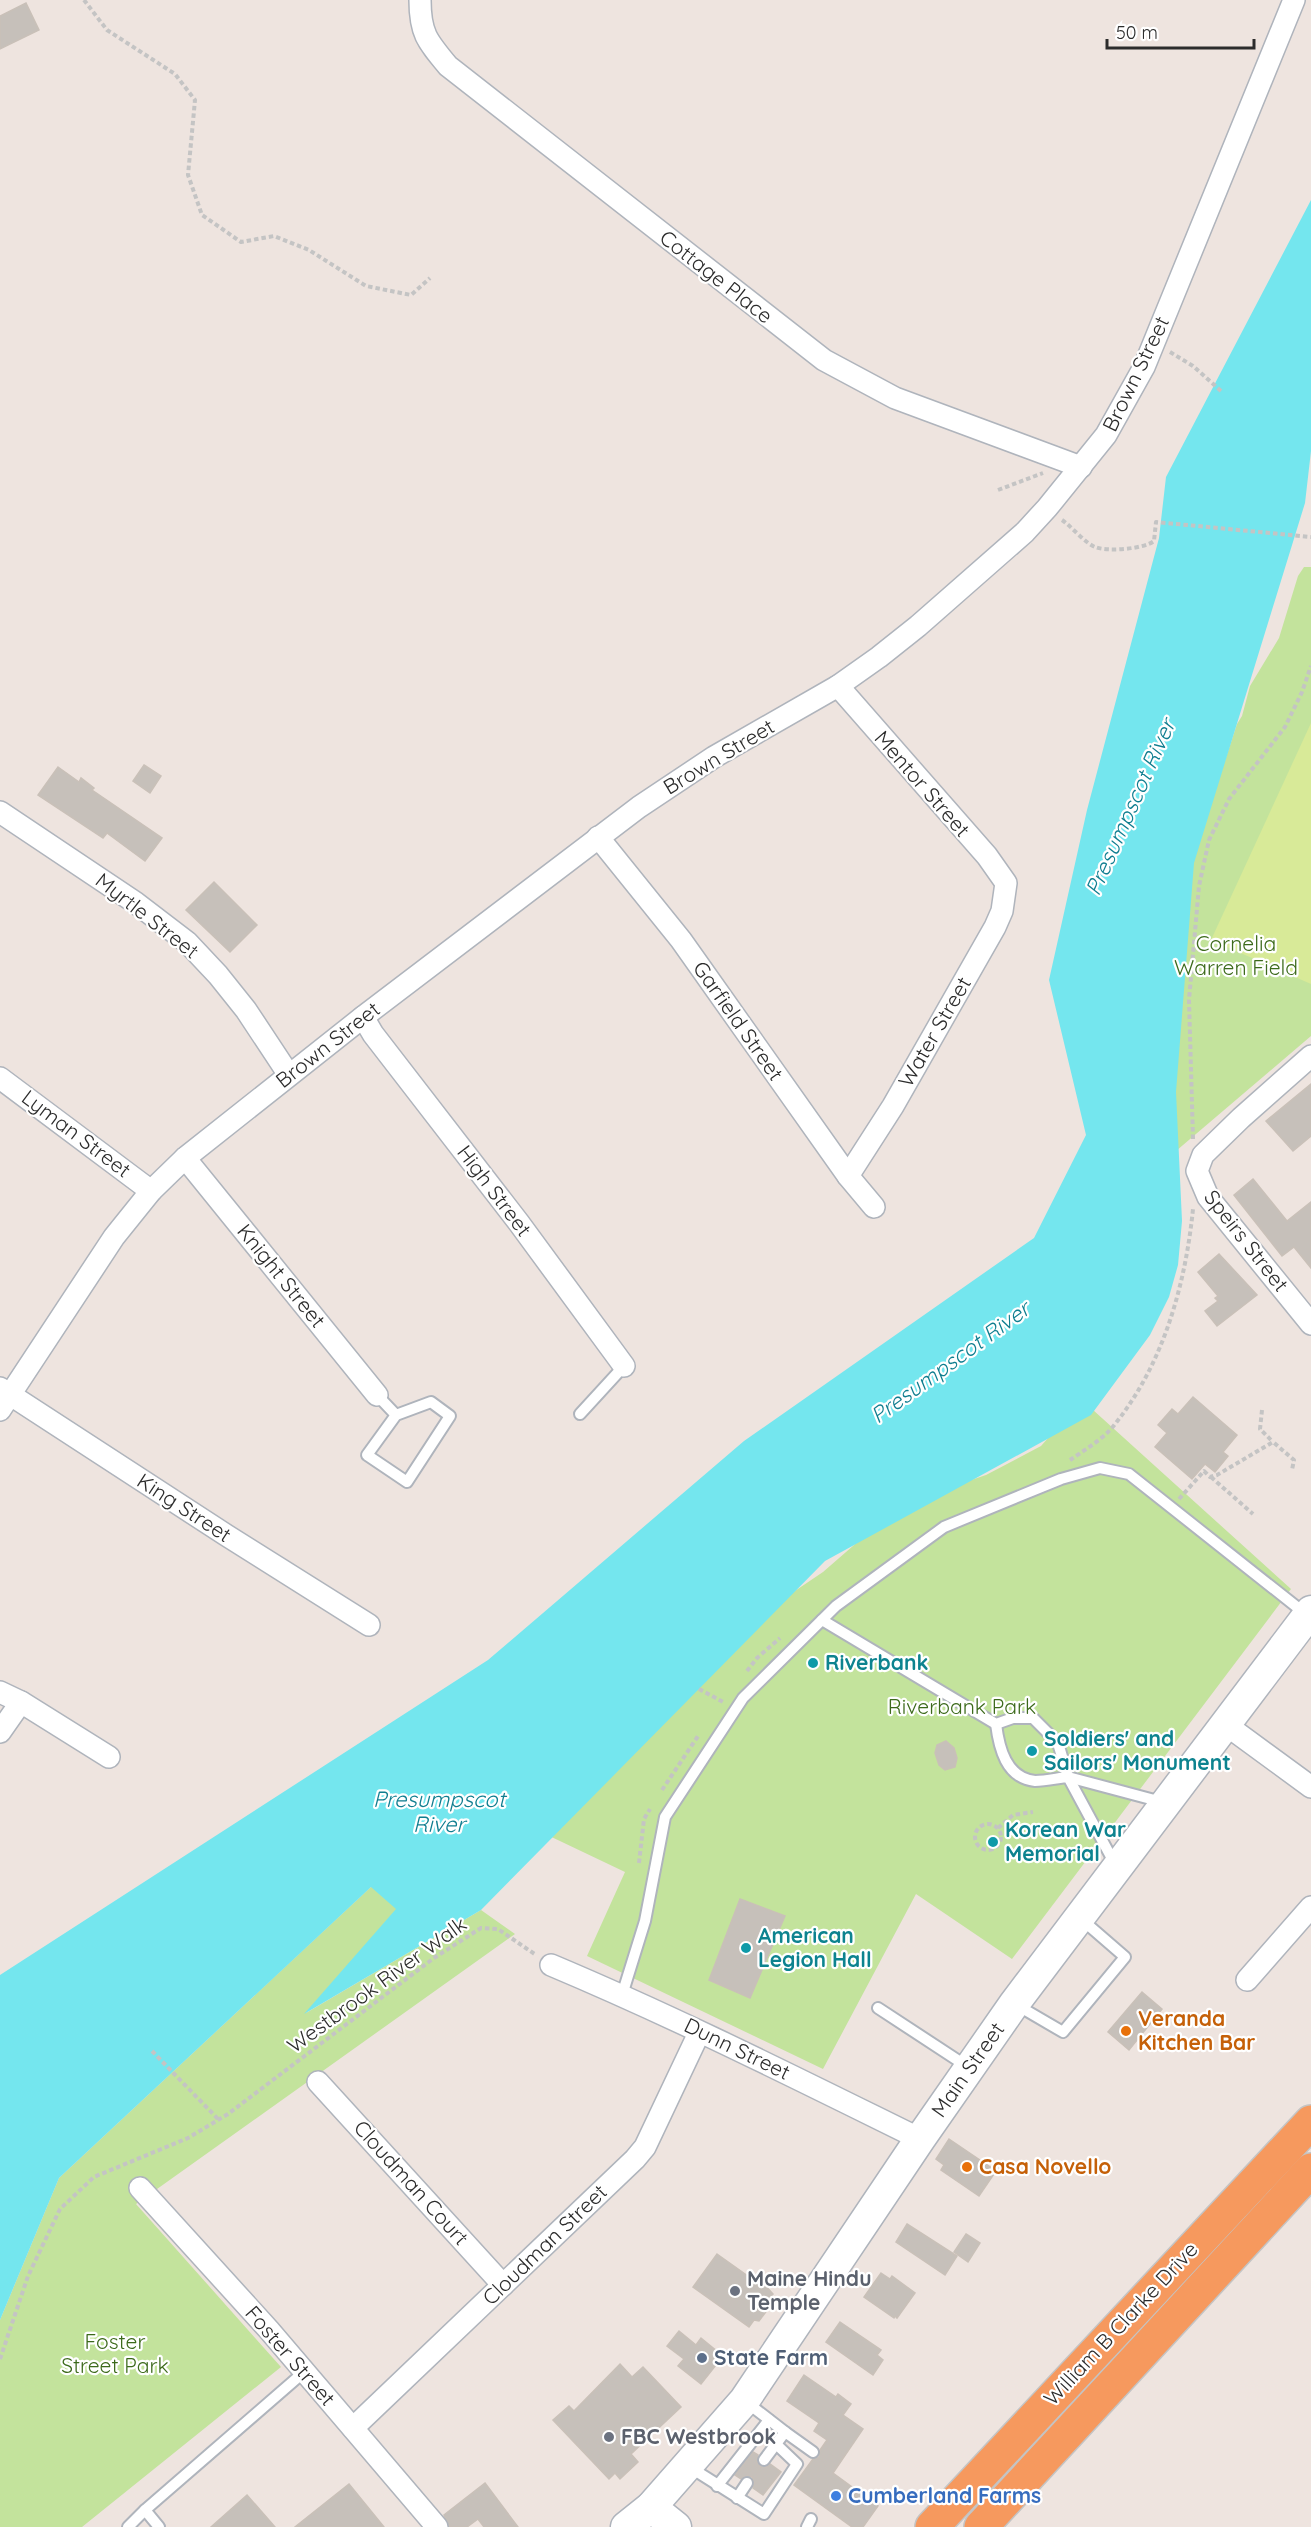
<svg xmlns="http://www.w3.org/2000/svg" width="1311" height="2527" font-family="Quicksand,sans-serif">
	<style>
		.green { fill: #c3e39c }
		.pitch { fill: #d8ea98 }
		.water { fill: #74e6ee }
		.building { fill: #c6c0ba; stroke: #c9c0b8; stroke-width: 1.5 }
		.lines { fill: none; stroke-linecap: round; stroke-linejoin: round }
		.service-casing { stroke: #afb4bc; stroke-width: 14 }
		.minor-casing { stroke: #afb4bc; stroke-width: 24 }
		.secondary-casing { stroke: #afb4bc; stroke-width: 33 }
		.trunk-casing { stroke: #c4c4c4; stroke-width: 36 }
		.path { stroke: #c4c4c4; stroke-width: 4; stroke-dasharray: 4.5 3; stroke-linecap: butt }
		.service { stroke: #fff; stroke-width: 10 }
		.minor { stroke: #fff; stroke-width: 21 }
		.secondary { stroke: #fff; stroke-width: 30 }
		.trunk { stroke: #f6995e; stroke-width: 33 }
		.culture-dot { fill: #0f9aa8; stroke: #fff; stroke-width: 2 }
		.food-dot { fill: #e8710a; stroke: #fff; stroke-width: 2 }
		.worship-dot { fill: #6b7280; stroke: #fff; stroke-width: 2 }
		.service-dot { fill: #5c6f8a; stroke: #fff; stroke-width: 2 }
		.shop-dot { fill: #3f7fe0; stroke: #fff; stroke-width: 2 }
		.labels { text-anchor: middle; stroke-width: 4.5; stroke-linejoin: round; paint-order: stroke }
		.street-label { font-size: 21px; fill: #2c2c2c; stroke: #fff }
		.park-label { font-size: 21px; fill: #3c6a1b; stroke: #fff }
		.culture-label { font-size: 21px; font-weight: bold; fill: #0d838f; stroke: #fff; text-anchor: start }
		.food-label { font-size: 21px; font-weight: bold; fill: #c56008; stroke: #fff; text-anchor: start }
		.worship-label { font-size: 21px; font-weight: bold; fill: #5b616d; stroke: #fff; text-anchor: start }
		.service-label { font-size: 21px; font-weight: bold; fill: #4e5e75; stroke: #fff; text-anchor: start }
		.shop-label { font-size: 21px; font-weight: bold; fill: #366cbe; stroke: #fff; text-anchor: start }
		.water-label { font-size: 22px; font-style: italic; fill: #0f7e90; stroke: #fff }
	</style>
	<rect width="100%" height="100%" fill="#eee4df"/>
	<!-- green -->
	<g class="green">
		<path d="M1304 567H1311V1036L1176 1151 1162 952 1237 724 1242 716 1250 686 1279 638 1298 576Z"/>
		<path d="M1082 1400 1291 1589 1012 1959 916 1894 823 2069 587 1956 625 1872 541 1832 783 1599 823 1572 861 1539 921 1497 986 1475 1041 1446Z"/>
		<path d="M372 1886 397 1909 306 2013 481 1910 515 1934 136 2204 281 2367 82 2527H0V2320L59 2178Z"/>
	</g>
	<!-- pitch -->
	<path class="pitch" d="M1311 723V984L1211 940Z"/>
	<!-- water -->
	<path class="water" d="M1311 200V451L1305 503 1194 863 1176 1092 1182 1221 1178 1265 1169 1297 1150 1335 1091 1415 825 1561 481 1910 304 2014 396 1909 371 1887 59 2178 0 2320V1975L488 1660 744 1441 1034 1238 1086 1135 1049 980 1087 810 1159 538 1166 477Z"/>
	<!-- building -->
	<g class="building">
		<path d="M26 3 39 30 0 49V16Z"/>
		<path d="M144 765 161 776 150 793 133 781Z"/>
		<path d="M58 767 79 782 81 778 94 788 92 790 162 838 145 861 107 833 103 838 38 795Z"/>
		<path d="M214 882 257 925 230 952 186 910Z"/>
		<path d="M1311 1084V1136L1293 1151 1266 1121Z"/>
		<path d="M1253 1179 1287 1221 1311 1202V1268L1294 1247 1282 1256 1234 1195Z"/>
		<path d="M1219 1254 1257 1295 1217 1326 1205 1311 1218 1301 1215 1298 1218 1296 1198 1272Z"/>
		<path d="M1193 1397 1237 1435 1223 1452 1228 1456 1215 1472 1205 1464 1192 1479 1155 1447 1167 1433 1158 1425 1172 1409 1178 1414Z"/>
		<path d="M946 1741 954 1748 957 1758 955 1767 945 1770 939 1765 935 1753 937 1745Z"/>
		<path d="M740 1899 785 1916 750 1998 709 1980Z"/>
		<path d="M1142 1992 1162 2009 1129 2050 1108 2032Z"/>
		<path d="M949 2139 996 2171 979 2196 941 2170 944 2165 936 2159Z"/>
		<path d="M907 2224 957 2256 945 2275 896 2242Z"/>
		<path d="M966 2234 980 2243 968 2262 954 2252Z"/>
		<path d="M717 2254 762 2286 764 2284 773 2294 767 2302 771 2305 759 2321 754 2320 749 2327 693 2287Z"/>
		<path d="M881 2273 890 2279 892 2276 915 2293 897 2318 895 2316 894 2318 864 2297Z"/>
		<path d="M840 2322 881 2350 877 2355 883 2360 873 2375 826 2342Z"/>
		<path d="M679 2331 696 2345 701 2338 723 2356 701 2384 678 2366 684 2359 667 2346Z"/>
		<path d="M620 2364 632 2377 643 2367 681 2407 631 2454 638 2462 620 2479 615 2473 609 2479 553 2420 569 2406 574 2411Z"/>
		<path d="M804 2375 836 2397 838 2394 851 2404 843 2415 863 2429 833 2473 878 2506 863 2527H852L794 2485 813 2459 819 2457 820 2450 827 2440 814 2431 819 2423 787 2401Z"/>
		<path d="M753 2452 758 2455 757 2462 760 2466 766 2467 770 2464 781 2472 763 2495 753 2488 754 2483 752 2477 747 2476 741 2479 735 2475Z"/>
		<path d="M485 2483 518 2527H484L478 2519 467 2527H449L444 2515Z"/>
		<path d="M349 2484 384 2527H295Z"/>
		<path d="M247 2495 275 2527H211Z"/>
	</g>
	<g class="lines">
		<defs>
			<g id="service">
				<path d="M377 1395 396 1415 367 1455 407 1482 450 1416 431 1402 396 1415"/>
				<path d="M580 1414 624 1366"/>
				<path d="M822 1620 996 1724 1013 1718H1033L1058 1743 1068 1777 1162 1802"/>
				<path d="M996 1724C999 1748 1006 1778 1035 1781 1046 1781 1058 1778 1068 1777L1116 1866"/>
				<path d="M622 1995 645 1921 665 1817 743 1698 836 1606 944 1527 1061 1479 1100 1468 1129 1474 1307 1615"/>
				<path d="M1015 2004 1063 2032 1125 1957 1080 1918"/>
				<path d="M878 2008 968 2067"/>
				<path d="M745 2401 785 2432"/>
				<path d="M764 2460 785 2432 813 2452"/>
				<path d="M688 2466 764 2514 797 2464 776 2444"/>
				<path d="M717 2486 769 2420"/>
				<path d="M737 2498 747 2483"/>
				<path d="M128 2527 145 2510"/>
				<path d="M159 2527 145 2510 304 2372"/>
				<path d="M807 2527 811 2519"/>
			</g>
			<g id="minor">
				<path d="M420 0C420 33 427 41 448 66L824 360 895 398 1081 467"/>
				<path d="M838 686 987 856 1006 883 1002 911 995 927 893 1106 848 1176"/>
				<path d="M0 812 136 903 187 942 218 975 246 1010 289 1075"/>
				<path d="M598 837 681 940 848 1176 874 1207"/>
				<path d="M363 1017 373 1034 519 1223 624 1366"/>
				<path d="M1311 1056 1241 1118 1203 1155 1197 1171 1208 1197 1311 1324"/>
				<path d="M0 1078 151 1191"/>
				<path d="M185 1158 377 1395"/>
				<path d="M0 1388 226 1535 369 1625"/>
				<path d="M0 1410 114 1237 151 1191 185 1158 363 1017 639 807 714 757 838 686 879 657 918 626 1025 532 1047 508 1106 435 1144 367 1294 0"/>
				<path d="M0 1692 21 1702 109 1757"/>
				<path d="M1225 1724 1311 1787"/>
				<path d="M0 1732 21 1702"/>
				<path d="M551 1965C677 2018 798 2079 920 2139"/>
				<path d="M1247 1980 1311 1907"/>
				<path d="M318 2082 503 2285"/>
				<path d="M140 2188 269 2330 437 2527"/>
				<path d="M353 2428 635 2159 645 2147 699 2033"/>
			</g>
			<g id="secondary">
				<path d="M651 2507 676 2527"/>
				<path d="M626 2527 651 2507 744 2401 920 2139 1014 2004 1311 1611"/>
			</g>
			<g id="trunk">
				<path d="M932 2527 1311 2122"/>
				<path d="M981 2527 1311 2170"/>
			</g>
		</defs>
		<!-- service casing -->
		<use href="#service" class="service-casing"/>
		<!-- minor casing -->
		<use href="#minor" class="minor-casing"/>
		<!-- secondary casing -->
		<use href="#secondary" class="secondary-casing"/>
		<!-- trunk casing -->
		<use href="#trunk" class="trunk-casing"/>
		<!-- path -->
		<g class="path">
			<path d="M84 0 107 30 175 74 195 100 188 175 202 215 241 242 274 236 309 250 366 286 411 295 430 278"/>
			<path d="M1170 352 1193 366 1221 391"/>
			<path d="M998 490 1043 473"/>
			<path d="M1062 520C1071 526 1085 543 1095 547 1107 552 1144 549 1154 541L1156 522 1311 537"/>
			<path d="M1193 1139 1189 1000 1199 886 1209 840 1229 799 1285 727 1302 692 1311 666"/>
			<path d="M1262 1410 1260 1429 1273 1442"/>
			<path d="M1070 1460C1083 1451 1100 1441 1111 1429 1162 1368 1185 1288 1193 1209"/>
			<path d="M1211 1477 1253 1514"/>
			<path d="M1179 1499 1204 1471 1210 1477 1217 1475 1273 1442 1294 1460 1292 1470"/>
			<path d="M747 1671 757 1658 780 1638"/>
			<path d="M699 1689 725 1703"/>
			<path d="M662 1790 698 1736"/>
			<circle cx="988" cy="1837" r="13"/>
			<path d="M998 1828 1013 1815 1033 1812"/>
			<path d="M639 1863 644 1819 650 1809"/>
			<path d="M152 2051 219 2120"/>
			<path d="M0 2359 28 2276 60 2209 94 2177 188 2138 228 2114 434 1958 481 1928 498 1929 536 1955"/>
		</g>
		<!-- service -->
		<use href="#service" class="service"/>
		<!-- minor -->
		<use href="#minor" class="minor"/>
		<!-- secondary -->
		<use href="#secondary" class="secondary"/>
		<!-- trunk -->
		<use href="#trunk" class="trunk"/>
	</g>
	<!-- markers -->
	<g class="culture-dot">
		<circle cx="813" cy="1663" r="6"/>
		<circle cx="1032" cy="1751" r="6"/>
		<circle cx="993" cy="1842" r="6"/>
		<circle cx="746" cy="1948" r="6"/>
	</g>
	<g class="food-dot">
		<circle cx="1126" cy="2031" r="6"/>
		<circle cx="967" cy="2167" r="6"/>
	</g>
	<g class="worship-dot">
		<circle cx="735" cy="2291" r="6"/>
		<circle cx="609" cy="2437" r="6"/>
	</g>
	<circle class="service-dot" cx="702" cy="2358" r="6"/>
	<circle class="shop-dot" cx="836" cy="2496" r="6"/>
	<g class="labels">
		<!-- street labels -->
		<g class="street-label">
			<text transform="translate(716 277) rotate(38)" y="7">Cottage Place</text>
			<text transform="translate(1136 374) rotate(-64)" y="7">Brown Street</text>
			<text transform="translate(719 757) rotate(-31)" y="7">Brown Street</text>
			<text transform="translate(922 784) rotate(49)" y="7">Mentor Street</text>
			<text transform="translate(147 916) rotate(38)" y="7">Myrtle Street</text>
			<text transform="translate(738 1021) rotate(55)" y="7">Garfield Street</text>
			<text transform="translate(935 1032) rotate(-60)" y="7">Water Street</text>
			<text transform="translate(328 1045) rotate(-38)" y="7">Brown Street</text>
			<text transform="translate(76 1134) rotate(37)" y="7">Lyman Street</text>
			<text transform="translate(494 1191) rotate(53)" y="7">High Street</text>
			<text transform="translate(1246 1241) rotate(52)" y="7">Speirs Street</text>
			<text transform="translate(281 1276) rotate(51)" y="7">Knight Street</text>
			<text transform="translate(184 1508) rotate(33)" y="7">King Street</text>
			<text transform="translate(377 1985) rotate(-36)" y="7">Westbrook River Walk</text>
			<text transform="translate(737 2049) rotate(26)" y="7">Dunn Street</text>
			<text transform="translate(968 2070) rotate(-55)" y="7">Main Street</text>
			<text transform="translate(411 2183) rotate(48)" y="7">Cloudman Court</text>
			<text transform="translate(545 2245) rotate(-44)" y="7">Cloudman Street</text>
			<text transform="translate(1121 2324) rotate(-47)" y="7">William B Clarke Drive</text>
			<text transform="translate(290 2356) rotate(49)" y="7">Foster Street</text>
		</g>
		<!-- park labels -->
		<g class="park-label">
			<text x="1236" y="951">Cornelia<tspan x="1236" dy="24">Warren Field</tspan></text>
			<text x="962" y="1714">Riverbank Park</text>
			<text x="115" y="2349">Foster<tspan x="115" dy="24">Street Park</tspan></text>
		</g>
		<!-- culture labels -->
		<g class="culture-label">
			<text x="825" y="1670">Riverbank</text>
			<text x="1044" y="1746">Soldiers' and<tspan x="1044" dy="24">Sailors' Monument</tspan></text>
			<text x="1005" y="1837">Korean War<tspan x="1005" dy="24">Memorial</tspan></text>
			<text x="758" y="1943">American<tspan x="758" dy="24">Legion Hall</tspan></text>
		</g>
		<!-- food labels -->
		<g class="food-label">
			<text x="1138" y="2026">Veranda<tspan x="1138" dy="24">Kitchen Bar</tspan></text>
			<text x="979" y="2174">Casa Novello</text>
		</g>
		<!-- worship labels -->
		<g class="worship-label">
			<text x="747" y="2286">Maine Hindu<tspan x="747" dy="24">Temple</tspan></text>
			<text x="621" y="2444">FBC Westbrook</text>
		</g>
		<!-- service labels -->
		<g class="service-label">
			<text x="714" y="2365">State Farm</text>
		</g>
		<!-- shop labels -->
		<g class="shop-label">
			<text x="848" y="2503">Cumberland Farms</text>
		</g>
		<!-- water labels -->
		<g class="water-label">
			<text transform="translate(1130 807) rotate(-66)" y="8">Presumpscot River</text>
			<text transform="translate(950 1362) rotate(-36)" y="8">Presumpscot River</text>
			<text x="439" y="1807">Presumpscot<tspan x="439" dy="25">River</tspan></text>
		</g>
	</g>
	<!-- scale -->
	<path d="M1107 39v9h147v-9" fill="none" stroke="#2c2c2c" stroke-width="3"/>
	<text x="1116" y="39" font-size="18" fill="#2c2c2c" stroke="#ffffff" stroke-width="4.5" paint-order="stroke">50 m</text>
</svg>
